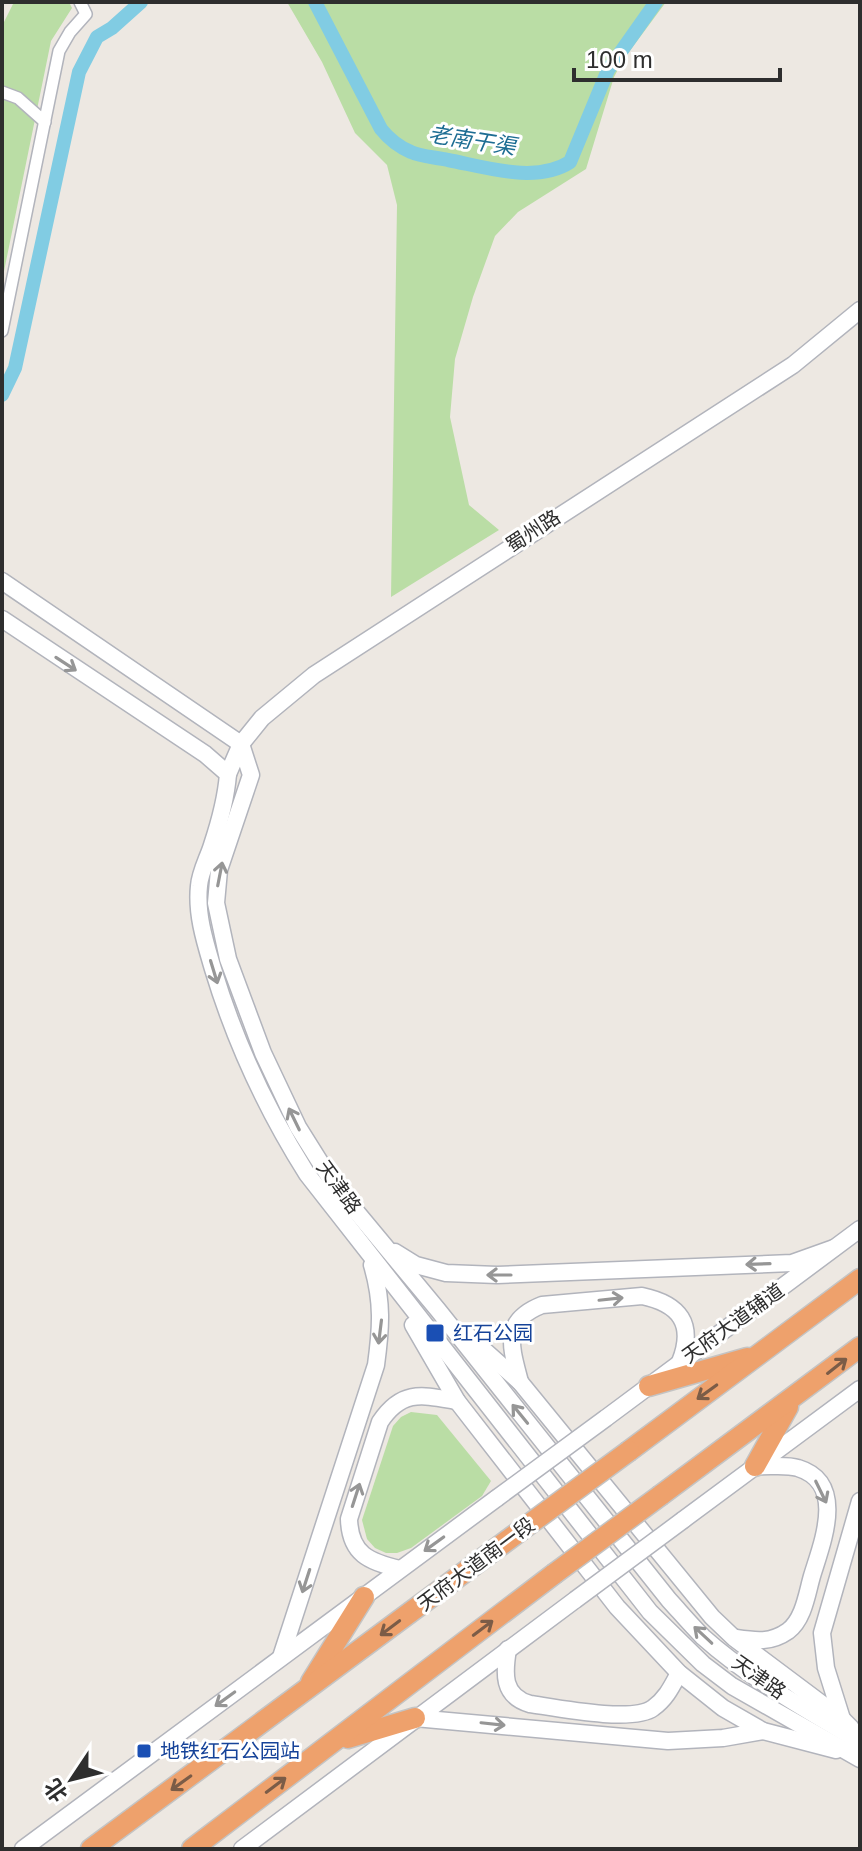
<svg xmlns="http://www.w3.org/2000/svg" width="862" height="1851" font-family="Arial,'Noto Sans SC',sans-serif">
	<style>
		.green { fill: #badda5 }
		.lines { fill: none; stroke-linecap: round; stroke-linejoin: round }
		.canal { stroke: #81cce3; stroke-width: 14 }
		.street-casing { stroke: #b2b4bc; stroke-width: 14 }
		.secondary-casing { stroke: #b2b4bc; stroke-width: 19 }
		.highway-casing { stroke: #c4c4c4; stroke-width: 23 }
		.street { stroke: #fff; stroke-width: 11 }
		.secondary { stroke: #fff; stroke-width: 16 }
		.highway { stroke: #eea16c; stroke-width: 20 }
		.secondary-bridge-casing { stroke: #b2b4bc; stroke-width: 19; stroke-linecap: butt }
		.highway-bridge-casing { stroke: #c4c4c4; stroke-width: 23; stroke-linecap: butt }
		.secondary-bridge { stroke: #fff; stroke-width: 16 }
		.highway-bridge { stroke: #eea16c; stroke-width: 20 }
		.oneway { stroke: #969696 }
		.oneway2 { stroke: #7b5c47 }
		.transit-dot { fill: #1a4fb4; stroke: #fff; stroke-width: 3 }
		.labels { text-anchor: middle; stroke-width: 6; stroke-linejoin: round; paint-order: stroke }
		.street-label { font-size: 20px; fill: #2e2e2e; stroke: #fff }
		.transit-label { font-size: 20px; fill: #164399; stroke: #fff; text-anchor: start }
		.water-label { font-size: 22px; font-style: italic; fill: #1d6d93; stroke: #fff }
	</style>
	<rect width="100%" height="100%" fill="#ede8e2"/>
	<!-- green -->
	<g class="green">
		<path d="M14 2H69L72 8 51 41 2 281V26Z"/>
		<path d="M287 2H666L623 60 614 77 586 169 518 212 495 236 473 297 455 359 450 417 469 505 499 530 391 597 397 205 387 165 355 133 322 62Z"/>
		<path d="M411 1412 437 1415 491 1481 482 1496 411 1548 397 1553H386L375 1548 367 1539 362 1520 393 1426 401 1417Z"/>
	</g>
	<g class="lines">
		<!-- canal -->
		<g class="canal">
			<path d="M315 2 381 129C389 139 399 147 411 152 422 157 436 157 448 160 485 167 536 184 570 162L608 70 656 2"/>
			<path d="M2 395 15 368 79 72 97 37 112 28 141 2"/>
		</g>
		<defs>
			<g id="street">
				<path d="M2 92 18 98 45 122"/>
				<path d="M2 331 59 51 70 32 86 14 80 2"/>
			</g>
			<g id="secondary">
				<path d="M2 581 241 744 251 775 219 870 216 903 228 959 263 1053 298 1127 335 1186 438 1310 669 1600C680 1612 691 1625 703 1637 750 1679 806 1709 860 1742"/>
				<path d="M2 619 205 754 228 774C226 799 220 821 212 845 208 858 200 872 199 886 196 914 205 942 213 969 235 1042 266 1109 307 1174L650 1612 703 1664 732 1686 860 1759"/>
				<path d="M228 774 241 744 262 718 314 675 793 365 860 310"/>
				<path d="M395 1252 416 1265 446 1273 497 1275 792 1263 834 1248"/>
				<path d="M413 1325 457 1401 617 1607 679 1673 723 1708 763 1731 836 1750"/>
				<path d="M467 1335 520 1382 712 1617 734 1638 842 1719 851 1728"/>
				<path d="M520 1382C511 1347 501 1321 542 1305L642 1296C680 1304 695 1324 680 1362"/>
				<path d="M606 1418 860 1229"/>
				<path d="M683 1520 860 1389"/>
				<path d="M400 1569C369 1562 350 1554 349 1519L380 1422C402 1389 422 1395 457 1401"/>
				<path d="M736 1638C756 1641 771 1643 788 1631 804 1619 807 1593 812 1576 822 1543 847 1483 798 1468 786 1464 768 1467 755 1466"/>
				<path d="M508 1649C504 1673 502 1696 530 1704 557 1708 633 1723 653 1708 666 1699 672 1686 679 1673"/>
				<path d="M281 1657 376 1365C381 1328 383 1302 372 1265"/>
				<path d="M415 1718 668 1741 723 1738 763 1731"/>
				<path d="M842 1719 826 1668 822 1633 860 1501"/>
				<path d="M23 1849 497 1498"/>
				<path d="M242 1849 575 1600"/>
			</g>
			<g id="highway">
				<path d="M649 1386 747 1358"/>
				<path d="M629 1451 860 1279"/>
				<path d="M755 1466 788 1407"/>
				<path d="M661 1495 860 1347"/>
				<path d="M311 1682 364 1597"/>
				<path d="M348 1738 415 1718"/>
				<path d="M91 1849 520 1531"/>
				<path d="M192 1849 554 1574"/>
			</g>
		</defs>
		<!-- street casing -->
		<use href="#street" class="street-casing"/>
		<!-- secondary casing -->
		<use href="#secondary" class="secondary-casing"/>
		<!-- highway casing -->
		<use href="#highway" class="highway-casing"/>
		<!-- street -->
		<use href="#street" class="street"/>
		<!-- secondary -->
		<use href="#secondary" class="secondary"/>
		<!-- highway -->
		<use href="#highway" class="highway"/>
		<defs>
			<g id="secondary-bridge">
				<path d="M497 1498 606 1418"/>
				<path d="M575 1600 683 1520"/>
			</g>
			<g id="highway-bridge">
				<path d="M520 1531 629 1451"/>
				<path d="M554 1574 661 1495"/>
			</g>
		</defs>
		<!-- secondary-bridge casing -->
		<use href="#secondary-bridge" class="secondary-bridge-casing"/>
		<!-- highway-bridge casing -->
		<use href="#highway-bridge" class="highway-bridge-casing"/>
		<!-- secondary-bridge -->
		<use href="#secondary-bridge" class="secondary-bridge"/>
		<!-- highway-bridge -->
		<use href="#highway-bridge" class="highway-bridge"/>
	</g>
	<!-- one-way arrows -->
	<defs><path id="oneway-shaft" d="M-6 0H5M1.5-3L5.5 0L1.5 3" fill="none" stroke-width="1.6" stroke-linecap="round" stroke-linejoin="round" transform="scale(2)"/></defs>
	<g class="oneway">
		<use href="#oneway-shaft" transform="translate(66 664) rotate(33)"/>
		<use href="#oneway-shaft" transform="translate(220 874) rotate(-79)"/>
		<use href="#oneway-shaft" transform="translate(214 972) rotate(73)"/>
		<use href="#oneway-shaft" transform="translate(294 1119) rotate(-116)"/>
		<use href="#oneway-shaft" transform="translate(758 1264) rotate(178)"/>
		<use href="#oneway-shaft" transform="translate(499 1275) rotate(180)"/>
		<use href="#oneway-shaft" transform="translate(611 1299) rotate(-6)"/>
		<use href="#oneway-shaft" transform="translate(380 1332) rotate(97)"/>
		<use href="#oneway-shaft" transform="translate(520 1414) rotate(-129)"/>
		<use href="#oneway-shaft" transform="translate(821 1492) rotate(64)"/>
		<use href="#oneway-shaft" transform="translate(356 1495) rotate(-72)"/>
		<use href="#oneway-shaft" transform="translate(434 1544) rotate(144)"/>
		<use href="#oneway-shaft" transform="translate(306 1581) rotate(108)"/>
		<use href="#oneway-shaft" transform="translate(703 1635) rotate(-137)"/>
		<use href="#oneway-shaft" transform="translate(225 1699) rotate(144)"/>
		<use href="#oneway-shaft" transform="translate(493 1724) rotate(6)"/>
	</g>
	<g class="oneway2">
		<use href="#oneway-shaft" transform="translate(837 1366) rotate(-38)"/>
		<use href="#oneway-shaft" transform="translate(707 1392) rotate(144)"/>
		<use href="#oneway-shaft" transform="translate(390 1628) rotate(143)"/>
		<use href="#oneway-shaft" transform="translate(483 1628) rotate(-37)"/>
		<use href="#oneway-shaft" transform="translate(181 1783) rotate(144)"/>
		<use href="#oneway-shaft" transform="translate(276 1785) rotate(-37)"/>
	</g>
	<!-- markers -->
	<g class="transit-dot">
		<rect x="425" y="1323" width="20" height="20" rx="4"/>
		<rect x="136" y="1743" width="16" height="16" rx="4"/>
	</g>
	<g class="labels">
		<!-- street labels -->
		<g class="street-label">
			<text transform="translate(533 531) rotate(-33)" y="7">蜀州路</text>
			<text transform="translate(339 1187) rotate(54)" y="7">天津路</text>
			<text transform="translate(733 1323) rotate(-36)" y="7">天府大道辅道</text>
			<text transform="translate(476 1564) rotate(-37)" y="7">天府大道南一段</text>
			<text transform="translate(759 1677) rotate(35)" y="7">天津路</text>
		</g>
		<!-- transit labels -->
		<g class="transit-label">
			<text x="453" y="1340">红石公园</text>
			<text x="160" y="1758">地铁红石公园站</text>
		</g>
		<!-- water labels -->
		<g class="water-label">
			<text transform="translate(472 140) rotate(9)" y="8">老南干渠</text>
		</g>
	</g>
	<!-- border -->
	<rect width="862" height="1851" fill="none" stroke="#2e2e2e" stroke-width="8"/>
	<!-- north arrow -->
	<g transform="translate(72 1779) rotate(235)" stroke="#ffffff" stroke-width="6" paint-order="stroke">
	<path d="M0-6L14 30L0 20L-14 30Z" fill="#2e2e2e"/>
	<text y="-12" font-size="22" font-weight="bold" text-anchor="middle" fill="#2e2e2e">北</text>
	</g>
	<!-- scale -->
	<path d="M574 68v12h206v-12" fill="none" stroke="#2e2e2e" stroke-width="4"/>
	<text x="586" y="68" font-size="24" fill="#2e2e2e" stroke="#ffffff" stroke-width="6" paint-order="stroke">100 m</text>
</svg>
